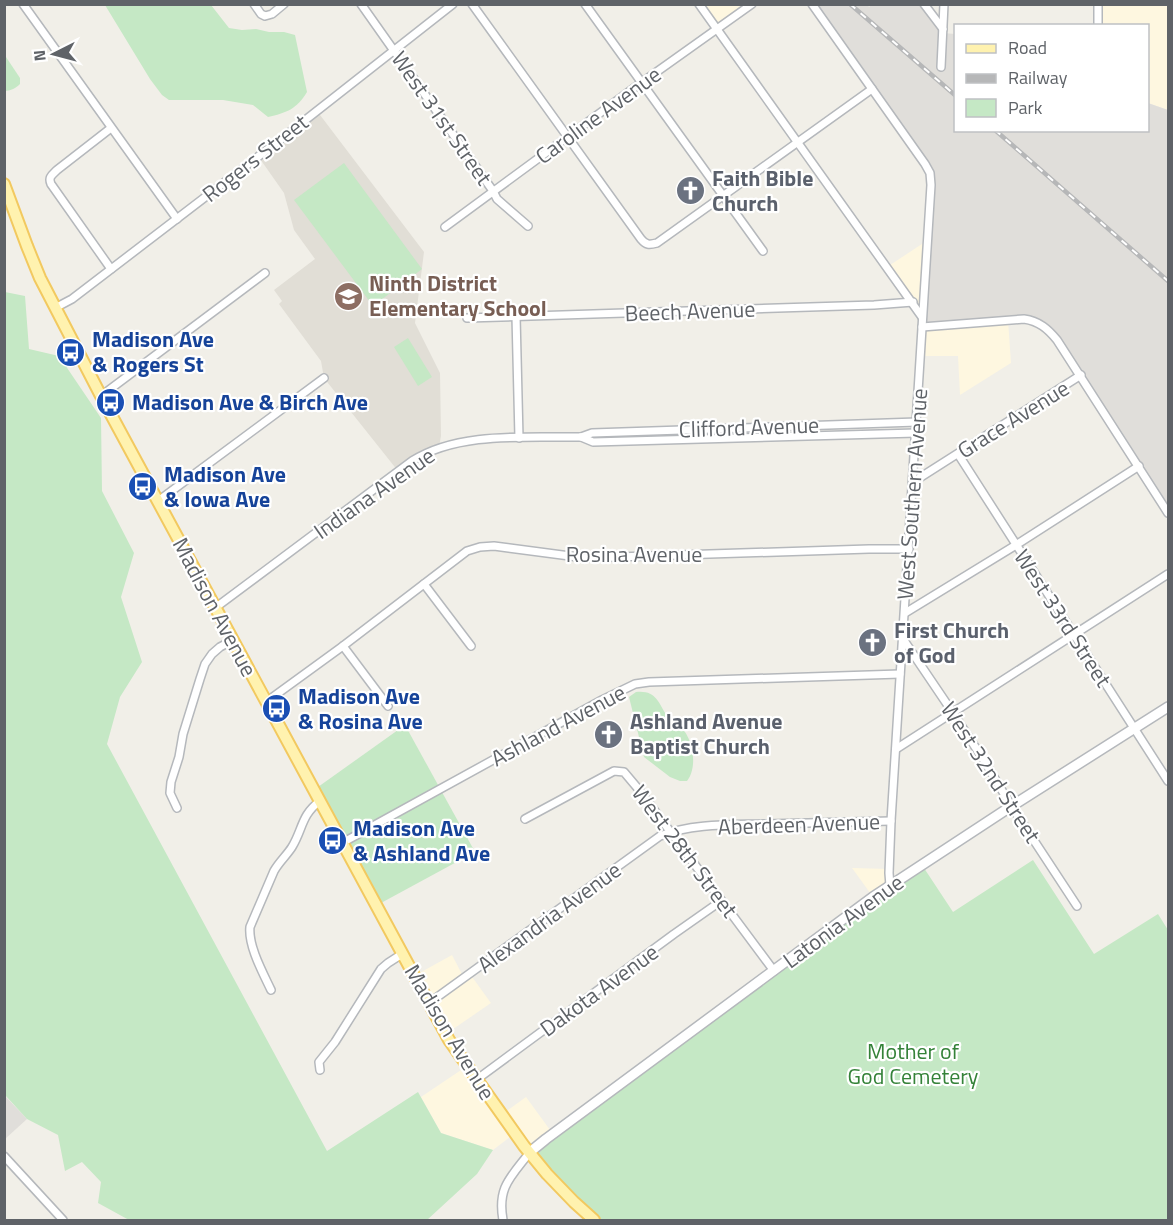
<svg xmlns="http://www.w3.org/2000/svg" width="1173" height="1225" font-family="'Titillium Web',sans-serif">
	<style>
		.commercial { fill: #fef7e0 }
		.industrial { fill: #e0deda }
		.education { fill: #e1ded6 }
		.green { fill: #c5e8c5 }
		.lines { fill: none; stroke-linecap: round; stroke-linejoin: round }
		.minor-casing { stroke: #b5b8bc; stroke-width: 10 }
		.tertiary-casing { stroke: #b5b8bc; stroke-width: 12 }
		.primary-casing { stroke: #f2c960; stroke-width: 14 }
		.minor { stroke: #fff; stroke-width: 7 }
		.tertiary { stroke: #fff; stroke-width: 9 }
		.primary { stroke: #fff2af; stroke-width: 10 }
		.rail-casing { stroke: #b6b7b8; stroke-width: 4.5 }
		.rail { stroke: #fff; stroke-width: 2; stroke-dasharray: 7; stroke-linecap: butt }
		.labels { text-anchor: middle; stroke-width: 4.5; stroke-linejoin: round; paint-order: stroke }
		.street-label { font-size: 22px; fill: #5f6368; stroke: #fff }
		.worship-label { font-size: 22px; font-weight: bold; fill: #5b616d; stroke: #fff; text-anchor: start }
		.education-label { font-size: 22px; font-weight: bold; fill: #785e54; stroke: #fff; text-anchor: start }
		.transit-label { font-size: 22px; font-weight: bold; fill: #164399; stroke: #fff; text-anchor: start }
		.park-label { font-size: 22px; fill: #348238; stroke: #fff }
	</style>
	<rect width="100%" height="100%" fill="#f1efe8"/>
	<!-- commercial -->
	<g class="commercial">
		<path d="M750 4 717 30 699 5Z"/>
		<path d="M1098 5H1168V110L1148 103V26H1098Z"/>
		<path d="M928 240 923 318 887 267Z"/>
		<path d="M1008 320 1011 363 960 395 958 356H921L922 327Z"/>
		<path d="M852 868 889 869 890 886 873 897Z"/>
		<path d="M452 955 464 978 470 974 491 1003 446 1034 414 976Z"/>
		<path d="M467 1066 501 1115 526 1097 553 1134 530 1152 514 1134 493 1150 441 1133 421 1097Z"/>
	</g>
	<!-- industrial -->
	<g class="industrial">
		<path d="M867 4 869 7 872 4 924 5 943 33 955 34 956 130H1148V103L1168 110V513L1057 340 1032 320 922 327 930 173 812 5Z"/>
		<path d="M4 1095 27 1119 5 1139H4Z"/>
	</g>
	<!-- education -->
	<path class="education" d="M317 111 424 252 415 323 440 373 441 436 439 447 398 471 324 378 321 361 279 304 282 301 274 290 315 259 294 230 284 193 258 156Z"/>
	<!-- green -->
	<g class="green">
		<path d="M105 5H211L229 28 242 30 256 29 269 32H284L295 35 307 92C297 109 286 113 268 117L253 105 223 100H169L162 95 150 79Z"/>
		<path d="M4 54 20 78V84C16 88 11 91 4 91Z"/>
		<path d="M344 163 422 269 373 306 294 200Z"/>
		<path d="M5 292 25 296 29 349 59 356 101 418 102 491 134 553 121 597 142 662 120 697 107 744 327 1151 418 1092 441 1133 493 1150 477 1174 427 1220H129L98 1203 101 1182 82 1162 65 1171 58 1135 27 1119 5 1095Z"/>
		<path d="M408 338 432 377 418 386 394 347Z"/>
		<path d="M636 692C656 690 658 702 667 716 671 722 677 723 682 728 693 740 698 767 687 781H680L670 777 644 757 629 697Z"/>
		<path d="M405 725 475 852 381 903 318 787Z"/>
		<path d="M1033 860 1094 954 1158 914 1168 930V1220H594L530 1152 922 865 953 912Z"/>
	</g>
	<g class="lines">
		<defs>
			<g id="minor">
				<path d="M23 4 177 219"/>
				<path d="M254 4 261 14 265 16 272 14 284 4"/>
				<path d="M361 4 493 191 497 199 528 226"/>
				<path d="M472 4 641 239C646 245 649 245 657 243L872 89"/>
				<path d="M585 4 763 251"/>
				<path d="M699 4 922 317"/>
				<path d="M812 4 925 164 930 173 931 185 891 821 889 873 890 886"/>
				<path d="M924 4 943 29"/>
				<path d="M1098 26V4"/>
				<path d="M941 67 944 4"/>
				<path d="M445 227 634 88 752 4"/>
				<path d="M111 269 51 184C48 177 52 175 57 170L111 128"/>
				<path d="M55 308 72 299 285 136 453 4"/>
				<path d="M516 316 519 438"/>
				<path d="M467 318 874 305 913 302"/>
				<path d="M922 327 1024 319C1039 321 1048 329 1057 340L1168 513"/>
				<path d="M101 396 265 273"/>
				<path d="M581 437 593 442 916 433"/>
				<path d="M958 454 1168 781"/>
				<path d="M913 482 1081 375"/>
				<path d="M158 501 324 378"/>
				<path d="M424 584 471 646"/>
				<path d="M215 608 412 461C459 431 527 438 581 437L592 433 917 422"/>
				<path d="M905 613 1016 545 1139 466"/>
				<path d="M903 639 953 713 983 759 1012 807 1077 906"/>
				<path d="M343 646 388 706"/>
				<path d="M266 702 343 646 467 551 480 547 494 546 585 558 869 549H909"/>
				<path d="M896 749 1168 574"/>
				<path d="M177 808 170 793 171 782 179 757 183 734 200 679 205 664 212 654 220 647 233 640"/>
				<path d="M525 819 614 771 624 772 640 791 774 971"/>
				<path d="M342 843 602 700 635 684 649 682 900 674"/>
				<path d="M271 990C263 973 248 946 250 927L274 871C279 862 287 855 292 847 303 829 301 815 320 801"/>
				<path d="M429 1003 660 836C693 823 732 825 766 824 808 823 850 822 891 821"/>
				<path d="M320 1070 319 1062 335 1042 381 969 388 963 402 954"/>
				<path d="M476 1080 674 934 721 901"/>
				<path d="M4 1156 63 1220"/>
				<path d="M503 1220C497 1187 511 1177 530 1152"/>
			</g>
			<path id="tertiary" d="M530 1152 546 1139 873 897 1004 811 1168 707"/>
			<path id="primary" d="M4 184 27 246 40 278 101 396 449 1040 524 1146 547 1174 574 1202 594 1220"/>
		</defs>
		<!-- minor casing -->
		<use href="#minor" class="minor-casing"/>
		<!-- tertiary casing -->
		<use href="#tertiary" class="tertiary-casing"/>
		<!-- primary casing -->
		<use href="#primary" class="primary-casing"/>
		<!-- minor -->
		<use href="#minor" class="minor"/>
		<!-- tertiary -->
		<use href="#tertiary" class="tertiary"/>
		<!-- primary -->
		<use href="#primary" class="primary"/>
		<defs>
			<g id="rail">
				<path d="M850 4 956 96"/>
				<path d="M995 130 1168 281"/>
			</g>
		</defs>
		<!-- rail casing -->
		<use href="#rail" class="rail-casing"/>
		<!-- rail -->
		<use href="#rail" class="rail"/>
	</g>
	<!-- icons -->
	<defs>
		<symbol id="church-disc" viewBox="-11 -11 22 22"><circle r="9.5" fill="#6b7280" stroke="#fff"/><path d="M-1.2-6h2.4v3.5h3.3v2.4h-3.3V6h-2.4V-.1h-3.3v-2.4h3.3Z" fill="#fff"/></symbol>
		<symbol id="school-disc" viewBox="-11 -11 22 22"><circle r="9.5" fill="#8d6e63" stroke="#fff"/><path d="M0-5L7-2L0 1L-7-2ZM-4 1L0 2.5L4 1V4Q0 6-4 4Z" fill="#fff"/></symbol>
		<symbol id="bus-disc" viewBox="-11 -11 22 22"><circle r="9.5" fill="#1a4fb4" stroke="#fff"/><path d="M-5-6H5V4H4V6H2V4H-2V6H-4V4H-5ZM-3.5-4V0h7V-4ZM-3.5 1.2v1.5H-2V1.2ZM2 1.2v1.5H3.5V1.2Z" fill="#fff"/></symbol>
	</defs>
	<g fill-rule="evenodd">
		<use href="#church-disc" x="674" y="174" width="33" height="33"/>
		<use href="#school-disc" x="332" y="280" width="33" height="33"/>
		<use href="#bus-disc" x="54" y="336" width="33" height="33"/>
		<use href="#bus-disc" x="94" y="386" width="33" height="33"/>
		<use href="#bus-disc" x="126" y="470" width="33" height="33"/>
		<use href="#church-disc" x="856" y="626" width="33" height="33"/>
		<use href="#bus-disc" x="260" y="692" width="33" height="33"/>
		<use href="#church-disc" x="592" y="718" width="33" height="33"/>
		<use href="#bus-disc" x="316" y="824" width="33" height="33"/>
	</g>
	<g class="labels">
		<!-- street labels -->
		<g class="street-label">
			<text transform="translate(598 115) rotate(-36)" y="8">Caroline Avenue</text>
			<text transform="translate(442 118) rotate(55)" y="8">West 31st Street</text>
			<text transform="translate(255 158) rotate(-38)" y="8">Rogers Street</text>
			<text transform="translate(690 311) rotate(-2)" y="8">Beech Avenue</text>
			<text transform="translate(1013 419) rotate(-32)" y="8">Grace Avenue</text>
			<text transform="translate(749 427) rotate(-2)" y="8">Clifford Avenue</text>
			<text transform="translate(374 493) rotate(-35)" y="8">Indiana Avenue</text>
			<text transform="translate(912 494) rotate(-86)" y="8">West Southern Avenue</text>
			<text x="634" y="562">Rosina Avenue</text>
			<text transform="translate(215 607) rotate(62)" y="8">Madison Avenue</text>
			<text transform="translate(1063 618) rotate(57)" y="8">West 33rd Street</text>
			<text transform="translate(558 725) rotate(-28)" y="8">Ashland Avenue</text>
			<text transform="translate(991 772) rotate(57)" y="8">West 32nd Street</text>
			<text transform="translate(799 824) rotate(-2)" y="8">Aberdeen Avenue</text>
			<text transform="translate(685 851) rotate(53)" y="8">West 28th Street</text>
			<text transform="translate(549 917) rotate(-36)" y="8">Alexandria Avenue</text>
			<text transform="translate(843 921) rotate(-36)" y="8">Latonia Avenue</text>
			<text transform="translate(599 990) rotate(-36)" y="8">Dakota Avenue</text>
			<text transform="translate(450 1032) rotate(59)" y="8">Madison Avenue</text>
		</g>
		<!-- worship labels -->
		<g class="worship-label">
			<text x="712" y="186">Faith Bible<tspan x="712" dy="25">Church</tspan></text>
			<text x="894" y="638">First Church<tspan x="894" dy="25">of God</tspan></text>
			<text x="630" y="729">Ashland Avenue<tspan x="630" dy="25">Baptist Church</tspan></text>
		</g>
		<!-- education labels -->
		<g class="education-label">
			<text x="369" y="291">Ninth District<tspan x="369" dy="25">Elementary School</tspan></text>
		</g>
		<!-- transit labels -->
		<g class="transit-label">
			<text x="92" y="347">Madison Ave<tspan x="92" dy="25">&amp; Rogers St</tspan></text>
			<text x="132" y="410">Madison Ave &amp; Birch Ave</text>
			<text x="164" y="482">Madison Ave<tspan x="164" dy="25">&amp; Iowa Ave</tspan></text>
			<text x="298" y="704">Madison Ave<tspan x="298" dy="25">&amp; Rosina Ave</tspan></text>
			<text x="353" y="836">Madison Ave<tspan x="353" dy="25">&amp; Ashland Ave</tspan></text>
		</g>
		<!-- park labels -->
		<g class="park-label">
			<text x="913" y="1059">Mother of<tspan x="913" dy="25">God Cemetery</tspan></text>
		</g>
	</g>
	<!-- border -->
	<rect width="1173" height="1225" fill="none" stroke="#5f6368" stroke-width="12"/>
	<!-- legend -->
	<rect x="954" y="24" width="195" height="108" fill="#ffffff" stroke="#bfc1c3" stroke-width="1.5"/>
	<rect x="966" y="44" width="30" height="9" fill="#fff2af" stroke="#bfc1c3" stroke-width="1.5"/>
	<text x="1008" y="54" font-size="18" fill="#5f6368">Road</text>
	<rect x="966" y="74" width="30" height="9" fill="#b6b7b8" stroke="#bfc1c3" stroke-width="1.5"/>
	<text x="1008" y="84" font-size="18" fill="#5f6368">Railway</text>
	<rect x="966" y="99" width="30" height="18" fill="#c5e8c5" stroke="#bfc1c3" stroke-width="1.5"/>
	<text x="1008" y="114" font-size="18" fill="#5f6368">Park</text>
	<!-- north arrow -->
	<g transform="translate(54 54) rotate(264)" stroke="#ffffff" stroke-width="4.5" paint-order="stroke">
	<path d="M0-4.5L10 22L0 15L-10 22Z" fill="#5f6368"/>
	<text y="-9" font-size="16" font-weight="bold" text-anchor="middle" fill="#5f6368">N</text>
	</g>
</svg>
